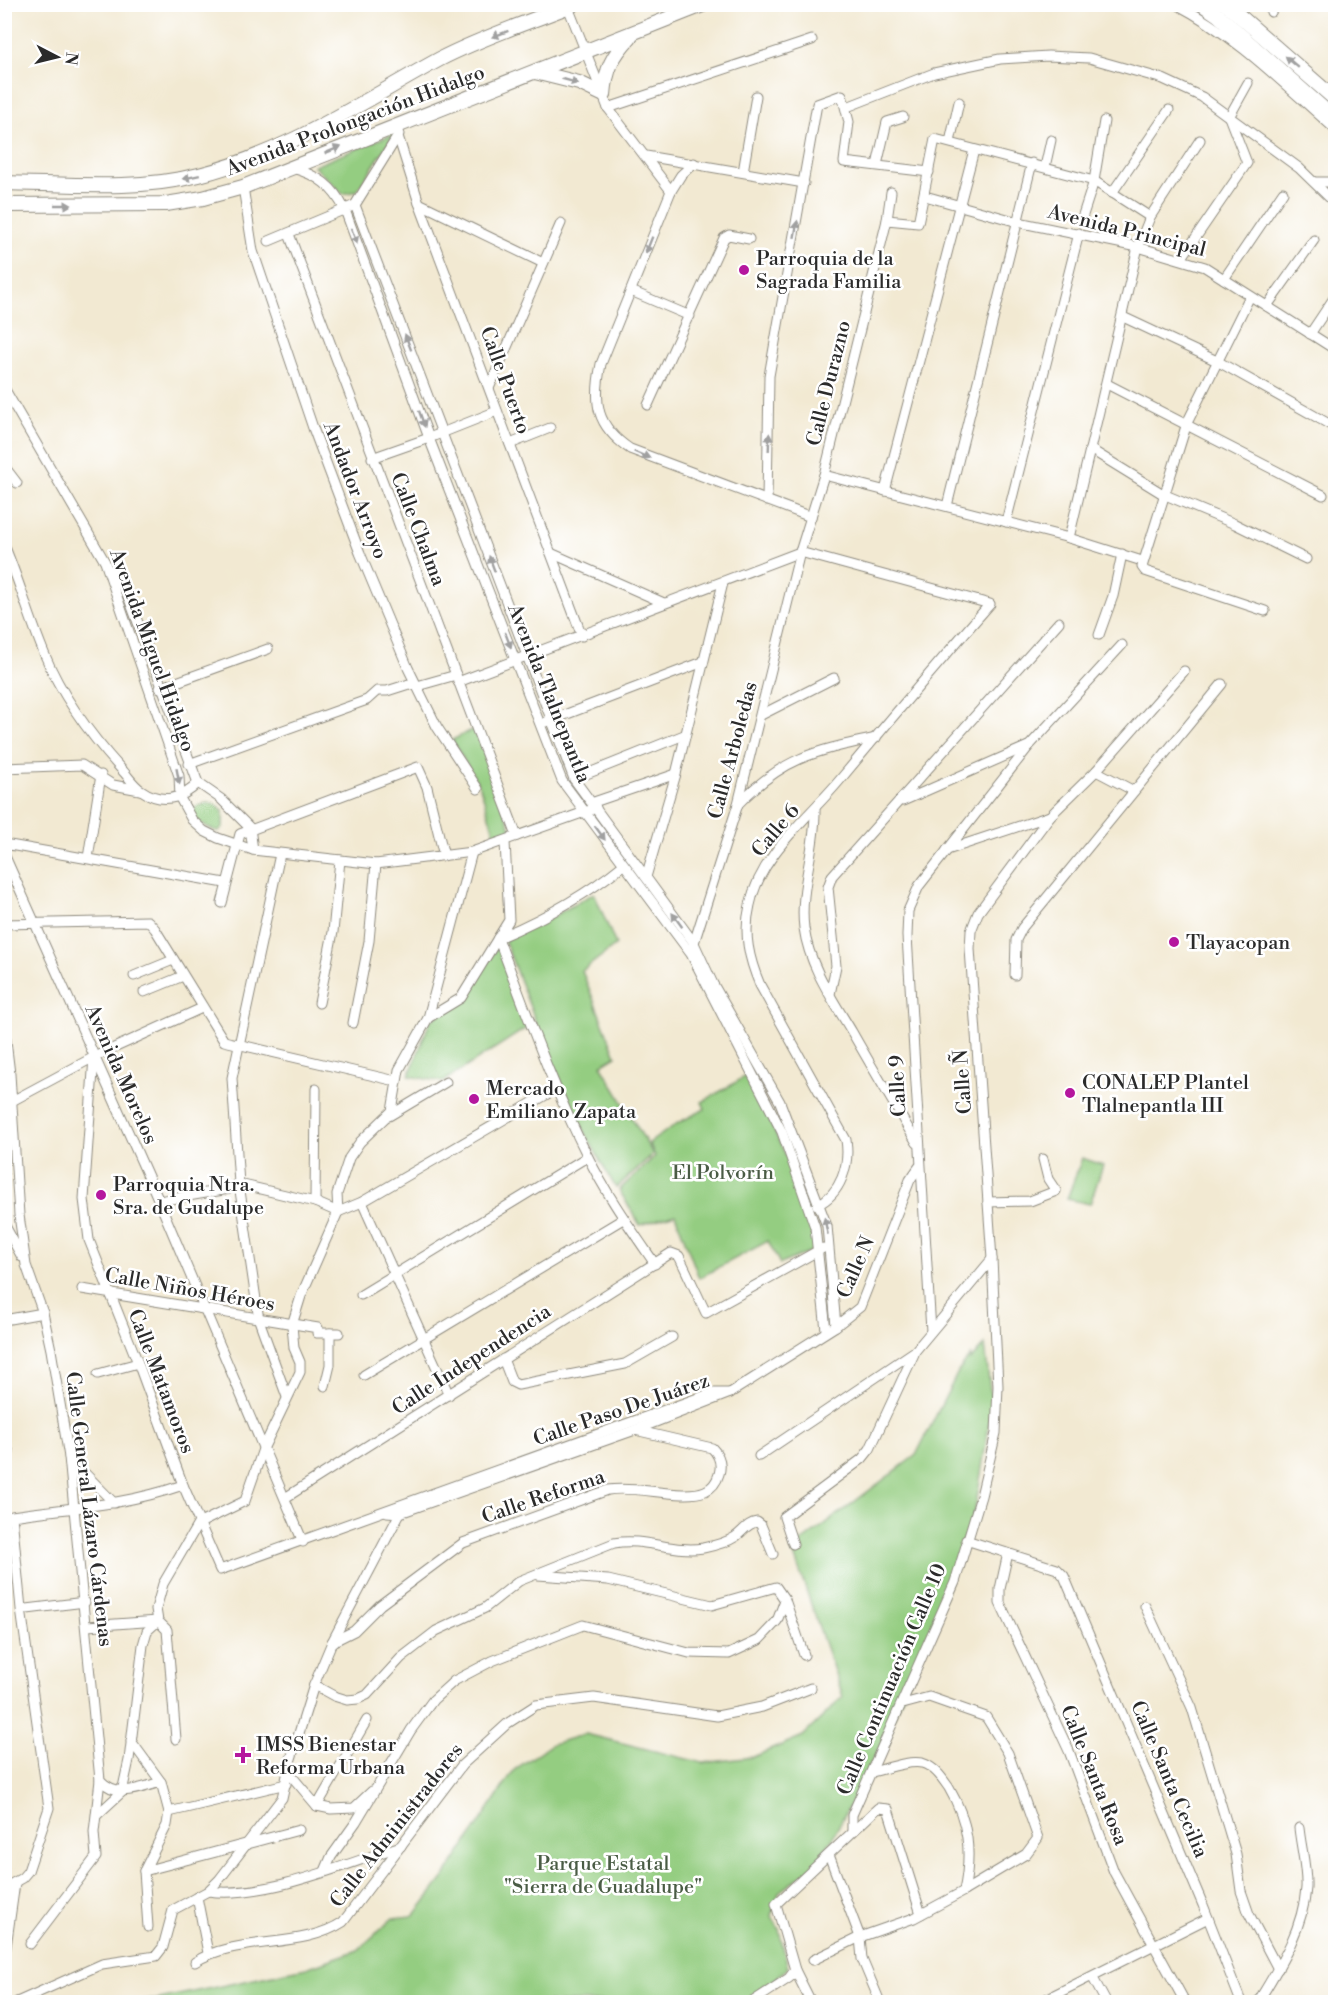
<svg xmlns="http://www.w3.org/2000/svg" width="1340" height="2007" font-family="'Libre Bodoni',serif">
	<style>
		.green { fill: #94cd81; stroke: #607c56; stroke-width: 1.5 }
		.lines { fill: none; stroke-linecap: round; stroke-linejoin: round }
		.minor-casing { stroke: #8e8a7e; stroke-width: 11 }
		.highway-casing { stroke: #8e8a7e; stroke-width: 16 }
		.minor { stroke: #fff; stroke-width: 9 }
		.highway { stroke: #fff; stroke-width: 14 }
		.oneway { fill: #a0a0a0 }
		.poi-dot { fill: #b5179e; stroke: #fff; stroke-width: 2 }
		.labels { text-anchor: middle; stroke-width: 5; stroke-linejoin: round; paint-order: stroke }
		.street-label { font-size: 20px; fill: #2b2b2b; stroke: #fff }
		.poi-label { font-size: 20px; fill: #2b2b2b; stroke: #fff; text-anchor: start }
		.park-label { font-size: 20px; fill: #4a5c45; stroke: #fff }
	</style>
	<rect width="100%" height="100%" fill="#fff"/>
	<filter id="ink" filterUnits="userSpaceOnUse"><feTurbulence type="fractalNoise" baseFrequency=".0167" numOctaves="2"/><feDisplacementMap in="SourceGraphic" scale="12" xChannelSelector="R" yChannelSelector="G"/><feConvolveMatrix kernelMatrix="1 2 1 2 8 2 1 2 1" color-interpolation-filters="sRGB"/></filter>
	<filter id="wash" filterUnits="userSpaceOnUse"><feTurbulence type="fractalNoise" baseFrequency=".008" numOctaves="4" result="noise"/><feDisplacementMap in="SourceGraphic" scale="24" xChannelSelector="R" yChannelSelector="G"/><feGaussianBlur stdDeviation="1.35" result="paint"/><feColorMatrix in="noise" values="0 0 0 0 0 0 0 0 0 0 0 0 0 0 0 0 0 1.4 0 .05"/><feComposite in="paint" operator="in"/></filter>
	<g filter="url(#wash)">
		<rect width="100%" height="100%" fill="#f2e9d2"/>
		<!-- green -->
		<g class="green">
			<path d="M395 133 357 191 343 194 314 166Z"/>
			<path d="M476 728 513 834 496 838 480 787 452 740Z"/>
			<path d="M207 803 215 804 223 811V828L218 832 197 822 192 815 195 807Z"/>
			<path d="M594 893 616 945 582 971 616 1056 601 1065 653 1154 616 1188C569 1110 536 1025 504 939L540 924Z"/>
			<path d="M498 945 528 1027 443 1082 409 1076 430 1021 463 999Z"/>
			<path d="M748 1075 795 1175 819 1248 780 1264 768 1241 699 1278 675 1214 640 1225 619 1190 655 1156 649 1143 678 1123 705 1109 702 1102Z"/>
			<path d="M1082 1158 1103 1165 1090 1204 1067 1199Z"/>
			<path d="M985 1345 992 1407 975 1510 939 1609 887 1734 833 1837 817 1864 779 1892 772 1916 779 1929 788 1968C774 1979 764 1992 750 2002H121L155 2000 306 1968 358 1950 393 1918 412 1916 418 1911 445 1876 514 1770 552 1744 586 1734 703 1763 753 1757 803 1736 843 1697 792 1549 916 1455 958 1372 970 1356V1360Z"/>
		</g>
	</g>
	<g filter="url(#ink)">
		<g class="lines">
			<defs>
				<g id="minor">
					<path d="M1176 4C1236 35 1286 86 1336 130"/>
					<path d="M568 7 608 108 671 191"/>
					<path d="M1271 12 1276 4"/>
					<path d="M847 107 934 73 1000 59 1048 56 1089 58 1163 79 1202 97 1299 168 1336 204"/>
					<path d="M608 108 812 40"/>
					<path d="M398 136 419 203 582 636"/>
					<path d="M950 142 959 102"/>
					<path d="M646 156 804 183"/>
					<path d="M694 163 681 175 671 191 601 364C593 403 596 426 630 449L811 517"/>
					<path d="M877 165 887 122 903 117"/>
					<path d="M1045 167 1051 140"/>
					<path d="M292 168C318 175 333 186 345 210L429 438 562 781 691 954 782 1132 815 1227 826 1330"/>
					<path d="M743 172 756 96"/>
					<path d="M1315 182H1336"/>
					<path d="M243 187 253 251 313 428 360 553 408 668 437 727 478 789"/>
					<path d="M1112 193 1169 110"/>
					<path d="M925 196 1018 222 1138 247 1205 267 1336 350"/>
					<path d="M419 203 543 263"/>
					<path d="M355 205 574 779 694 943 713 984 780 1102 827 1226 836 1326"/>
					<path d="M1082 218 1094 181 1104 121"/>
					<path d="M887 220 918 223 935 139 1094 181 1150 217"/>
					<path d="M289 234 517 836"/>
					<path d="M269 241 355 205 399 134"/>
					<path d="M1181 259 1247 163 1229 117 1248 83"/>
					<path d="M1224 279 1283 192"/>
					<path d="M631 291 690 316"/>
					<path d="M1250 296 1187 423 1142 567 1145 571 1265 611"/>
					<path d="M1267 306 1314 240"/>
					<path d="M1123 317 1217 361 1336 428"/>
					<path d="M1310 334 1336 295"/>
					<path d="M1107 384 1323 495"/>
					<path d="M490 386 561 223"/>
					<path d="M4 388 105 562 179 776 180 798 192 820 204 831 218 838 253 850 376 864 472 852 596 808 594 802 676 774"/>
					<path d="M648 405 724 238 729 235 749 239"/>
					<path d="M510 444 550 428"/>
					<path d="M1090 449 1163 494 1235 524 1306 559"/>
					<path d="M372 458 429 438 497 411"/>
					<path d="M4 466 17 483"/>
					<path d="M824 475 1069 538 1142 561"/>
					<path d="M885 491 974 150"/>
					<path d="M767 501 769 376 817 104 842 95 849 122 844 162 929 172"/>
					<path d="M947 506 1032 163"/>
					<path d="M1006 522 1079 233"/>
					<path d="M1069 538 1138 247 1150 217 1200 140"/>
					<path d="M4 545C19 580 29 617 44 653 62 697 90 735 122 770 128 776 134 786 141 790 161 804 182 800 198 783"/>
					<path d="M800 552 990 604C939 662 889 721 839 781 808 818 760 855 750 905 743 934 749 959 760 985L846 1140C850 1165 841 1194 817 1205"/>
					<path d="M551 553 664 603"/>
					<path d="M111 570 125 588 198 783 221 799 250 828 253 850"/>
					<path d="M1099 635 1113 596 1122 554"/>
					<path d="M458 682 800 552"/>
					<path d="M160 688 268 649"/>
					<path d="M761 715 834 678"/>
					<path d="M546 722 703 662"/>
					<path d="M189 764 367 700 377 691H387L409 684 417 686 456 675"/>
					<path d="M4 768 82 765 113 785 140 790"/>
					<path d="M1096 771 1134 791"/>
					<path d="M574 779 684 735"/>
					<path d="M903 801 1028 746"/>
					<path d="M738 804C784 757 815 751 876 738"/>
					<path d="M815 809C816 849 799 889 804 928 809 966 833 1000 852 1032 873 1069 895 1106 917 1143"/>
					<path d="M4 844 225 883"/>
					<path d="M947 850 1050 816"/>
					<path d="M4 854 159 1201 303 1542"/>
					<path d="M280 854 232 1078 239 1184 259 1320 287 1397"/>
					<path d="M88 858 101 775"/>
					<path d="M646 877 676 774 723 583"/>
					<path d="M222 903 240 834 418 767 427 787 444 856"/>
					<path d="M4 924 148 921 155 929 224 1041 396 1081"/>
					<path d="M498 938C526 1011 552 1086 587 1155 606 1194 631 1229 655 1264"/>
					<path d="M498 938C543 919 585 896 623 865"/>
					<path d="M693 946 738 804 800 552 824 475 887 220 891 192"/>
					<path d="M1015 975 1016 940 1022 928 1222 684"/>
					<path d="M134 976 173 960"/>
					<path d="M144 992 183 976"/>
					<path d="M830 994 836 966 828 887 832 876 1059 622"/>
					<path d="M319 1003 333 932 340 860"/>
					<path d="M428 1018 461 998 509 920 505 842"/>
					<path d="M353 1023 369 941 376 864"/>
					<path d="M4 1024 10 1074 19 1215 26 1265 43 1313 51 1350 69 1457 100 1780 94 1832 96 1857 30 1944"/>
					<path d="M94 1057 84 1199 89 1240 138 1363 183 1485 220 1570 712 1393H730"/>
					<path d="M12 1101 94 1057 202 1008"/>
					<path d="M389 1116 446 1082"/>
					<path d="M159 1201 229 1189 239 1184 315 1202 338 1212 362 1202 556 1089"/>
					<path d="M315 1202 316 1089"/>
					<path d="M362 1202 449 1395"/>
					<path d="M988 1202 1030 1201 1056 1191 1048 1179 1043 1159"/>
					<path d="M4 1224 22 1257"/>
					<path d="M82 1289 318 1328 317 1333H339"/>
					<path d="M361 1295 587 1157"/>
					<path d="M4 1320 43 1313"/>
					<path d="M931 1331 907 936 908 911 919 886 1029 746 1122 645"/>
					<path d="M503 1359 512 1382 518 1385 625 1364 672 1337"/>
					<path d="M98 1374 138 1363"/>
					<path d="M364 1375 623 1219"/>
					<path d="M325 1386 330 1365V1333"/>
					<path d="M4 1453 9 1452"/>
					<path d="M759 1456 915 1351 992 1259"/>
					<path d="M69 1457 114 1503"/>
					<path d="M285 1498 671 1253 679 1256 706 1313 823 1248"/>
					<path d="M387 1512 400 1513 635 1430 730 1393 836 1326 860 1307 910 1180 919 1167"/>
					<path d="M966 1540 1057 1569 1064 1576 1203 1905 1241 2002"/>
					<path d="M793 1544 784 1517 862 1459 870 1449 914 1354"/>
					<path d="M1008 1553 1000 1589V1603L1069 1751 1114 1872 1185 2002"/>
					<path d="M538 1575 608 1580 712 1605 776 1587 785 1600 804 1655"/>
					<path d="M1145 1606 1192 1708 1236 1854 1241 1891 1249 1914 1278 1969"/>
					<path d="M27 1609 85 1602"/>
					<path d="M87 1626 158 1621 167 1630 176 1739"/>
					<path d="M332 1642 354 1631 380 1605 463 1543 608 1490C636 1485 683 1500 705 1491 712 1488 717 1481 719 1474 722 1464 719 1455 712 1448L635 1430"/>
					<path d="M314 1685 334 1696 347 1700 358 1699 367 1695 401 1658 436 1631 485 1608 519 1581 614 1543C644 1537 674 1553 703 1548 713 1546 726 1543 735 1537 743 1532 747 1523 757 1522L761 1525 773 1554"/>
					<path d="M131 1741 161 1782 169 1812 167 1825 144 1871 148 1927"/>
					<path d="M872 1772C886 1769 908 1760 922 1763 935 1767 942 1778 949 1788 969 1822 972 1853 964 1891"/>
					<path d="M289 1773 317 1806 331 1809 354 1808 372 1791"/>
					<path d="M100 1780C118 1799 139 1788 161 1782"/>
					<path d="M317 1806 367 1720"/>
					<path d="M169 1812 286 1784"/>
					<path d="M97 1815 122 1792 129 1760 143 1645 147 1631 158 1621 156 1609 163 1584 198 1524 245 1501 263 1449 300 1372V1362L294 1348 292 1325 301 1296 338 1212 337 1194 349 1158 360 1142 392 1111 399 1070 428 1018 472 852"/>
					<path d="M852 1830V1815L955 1582 981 1496 996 1433 998 1386 992 1259 970 949 971 931 978 913 1050 816 1096 771 1184 671"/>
					<path d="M829 1855 860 1937 862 1959 880 2002"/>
					<path d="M144 1871 299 1830"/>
					<path d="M325 1871 331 1857 356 1822 411 1730 433 1700 454 1681 492 1661 583 1625 689 1653 729 1654 759 1640 777 1621 785 1600"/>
					<path d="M4 1888 22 1878 28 1871 49 1808 21 1609 12 1516C73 1507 122 1506 183 1485"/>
					<path d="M208 1891C265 1899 346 1864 401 1846"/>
					<path d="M197 1897 208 1953"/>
					<path d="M813 1960 860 1937 914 1918 964 1891 1026 1854 1038 1838 1008 1753 986 1717 929 1697 903 1704"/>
					<path d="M4 1961 15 1883"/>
					<path d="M195 1962C236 1935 301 1950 343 1922L462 1765 508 1723 536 1705 594 1698 717 1716 762 1707 811 1688"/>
					<path d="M1093 1978 1106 2002"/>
					<path d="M17 2002 102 1964 156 1956 163 1947 173 1910 208 1891 219 1880 282 1798 290 1762 314 1685 332 1642 400 1513"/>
					<path d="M752 2002 789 1978 795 1970"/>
					<path d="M811 2002 795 1970 776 1904 878 1808 888 1809 921 1914"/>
					<path d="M1040 2002 1208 1918"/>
					<path d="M1258 2002C1279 1967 1303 1930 1306 1888 1307 1869 1301 1847 1299 1828"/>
				</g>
				<g id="highway">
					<path d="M1202 4 1218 15 1336 120"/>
					<path d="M1226 4 1336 100"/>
					<path d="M535 72 579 83 604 95C606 69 612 56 630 37"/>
					<path d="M4 183C68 184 137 191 199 175 287 153 361 102 440 59 482 37 530 22 574 4"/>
					<path d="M4 205 166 204 203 198 243 187 705 4"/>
				</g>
			</defs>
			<!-- minor casing -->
			<use href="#minor" class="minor-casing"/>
			<!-- highway casing -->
			<use href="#highway" class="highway-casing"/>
			<!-- minor -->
			<use href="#minor" class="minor"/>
			<!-- highway -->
			<use href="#highway" class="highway"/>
		</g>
		<!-- one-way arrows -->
		<defs><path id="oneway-solid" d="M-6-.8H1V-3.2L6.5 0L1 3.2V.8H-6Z" transform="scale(1.5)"/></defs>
		<g class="oneway">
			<use href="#oneway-solid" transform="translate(500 34) rotate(159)"/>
			<use href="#oneway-solid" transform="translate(1292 62) rotate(-139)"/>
			<use href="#oneway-solid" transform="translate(570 81) rotate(16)"/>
			<use href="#oneway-solid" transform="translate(333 150) rotate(-22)"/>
			<use href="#oneway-solid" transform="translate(191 177) rotate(168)"/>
			<use href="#oneway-solid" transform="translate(63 205)"/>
			<use href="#oneway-solid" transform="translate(796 229) rotate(-80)"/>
			<use href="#oneway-solid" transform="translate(354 236) rotate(70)"/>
			<use href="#oneway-solid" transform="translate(649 245) rotate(112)"/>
			<use href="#oneway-solid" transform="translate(408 342) rotate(-111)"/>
			<use href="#oneway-solid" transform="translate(422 419) rotate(70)"/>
			<use href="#oneway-solid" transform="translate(769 442) rotate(-88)"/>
			<use href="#oneway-solid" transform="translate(642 455) rotate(23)"/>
			<use href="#oneway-solid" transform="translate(492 564) rotate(-110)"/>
			<use href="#oneway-solid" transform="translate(508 640) rotate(69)"/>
			<use href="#oneway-solid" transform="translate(178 776) rotate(79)"/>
			<use href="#oneway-solid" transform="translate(600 833) rotate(54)"/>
			<use href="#oneway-solid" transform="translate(677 920) rotate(-126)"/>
			<use href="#oneway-solid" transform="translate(826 1226) rotate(-101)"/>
		</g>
	</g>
	<!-- markers -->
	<g class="poi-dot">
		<circle cx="744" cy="270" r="6"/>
		<circle cx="1174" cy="942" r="6"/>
		<circle cx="1070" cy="1093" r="6"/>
		<circle cx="474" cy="1099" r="6"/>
		<circle cx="101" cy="1195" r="6"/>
		<path d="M240 1746h6v6h6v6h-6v6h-6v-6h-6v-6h6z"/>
	</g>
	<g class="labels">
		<!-- street labels -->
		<g class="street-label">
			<text transform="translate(355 120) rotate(-21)" y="7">Avenida Prolongación Hidalgo</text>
			<text transform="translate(1127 230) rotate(14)" y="7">Avenida Principal</text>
			<text transform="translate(506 380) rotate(70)" y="7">Calle Puerto</text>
			<text transform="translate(828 383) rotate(-76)" y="7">Calle Durazno</text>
			<text transform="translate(356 490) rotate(69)" y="7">Andador Arroyo</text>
			<text transform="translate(419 529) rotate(69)" y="7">Calle Chalma</text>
			<text transform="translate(153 650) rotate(70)" y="7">Avenida Miguel Hidalgo</text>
			<text transform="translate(550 693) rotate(68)" y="7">Avenida Tlalnepantla</text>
			<text transform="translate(732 750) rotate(-75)" y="7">Calle Arboledas</text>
			<text transform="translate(775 830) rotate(-50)" y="7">Calle 6</text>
			<text transform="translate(122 1074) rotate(66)" y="7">Avenida Morelos</text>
			<text transform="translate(962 1082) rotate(-94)" y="7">Calle Ñ</text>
			<text transform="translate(897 1086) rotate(-93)" y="7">Calle 9</text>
			<text transform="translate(855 1267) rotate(-66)" y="7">Calle N</text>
			<text transform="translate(190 1289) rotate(10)" y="7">Calle Niños Héroes</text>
			<text transform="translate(471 1359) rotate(-33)" y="7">Calle Independencia</text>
			<text transform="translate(162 1381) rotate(69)" y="7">Calle Matamoros</text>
			<text transform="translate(621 1409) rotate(-19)" y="7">Calle Paso De Juárez</text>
			<text transform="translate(543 1496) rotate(-19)" y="7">Calle Reforma</text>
			<text transform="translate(90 1509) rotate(83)" y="7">Calle General Lázaro Cárdenas</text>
			<text transform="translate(891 1679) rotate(-67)" y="7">Calle Continuación Calle 10</text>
			<text transform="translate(1095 1775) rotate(68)" y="7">Calle Santa Rosa</text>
			<text transform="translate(1170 1779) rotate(67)" y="7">Calle Santa Cecilia</text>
			<text transform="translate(396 1825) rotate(-52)" y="7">Calle Administradores</text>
		</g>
		<!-- poi labels -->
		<g class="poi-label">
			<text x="756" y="265">Parroquia de la<tspan x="756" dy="23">Sagrada Familia</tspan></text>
			<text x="1186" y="949">Tlayacopan</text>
			<text x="1082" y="1089">CONALEP Plantel<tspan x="1082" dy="23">Tlalnepantla III</tspan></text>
			<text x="486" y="1095">Mercado<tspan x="486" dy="23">Emiliano Zapata</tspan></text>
			<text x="113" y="1191">Parroquia Ntra.<tspan x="113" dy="23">Sra. de Gudalupe</tspan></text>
			<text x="256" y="1751">IMSS Bienestar<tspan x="256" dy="23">Reforma Urbana</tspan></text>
		</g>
		<!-- park labels -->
		<g class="park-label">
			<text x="723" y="1179">El Polvorín</text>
			<text x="603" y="1870">Parque Estatal<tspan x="603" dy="23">"Sierra de Guadalupe"</tspan></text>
		</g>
	</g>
	<!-- margin -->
	<rect width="1340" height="2007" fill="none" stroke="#fff" stroke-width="24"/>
	<!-- north arrow -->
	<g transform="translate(57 57) rotate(97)" stroke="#ffffff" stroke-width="4.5" paint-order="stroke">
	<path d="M0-4.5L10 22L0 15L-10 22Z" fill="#2b2b2b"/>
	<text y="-9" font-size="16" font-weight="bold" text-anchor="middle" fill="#2b2b2b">N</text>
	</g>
</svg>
